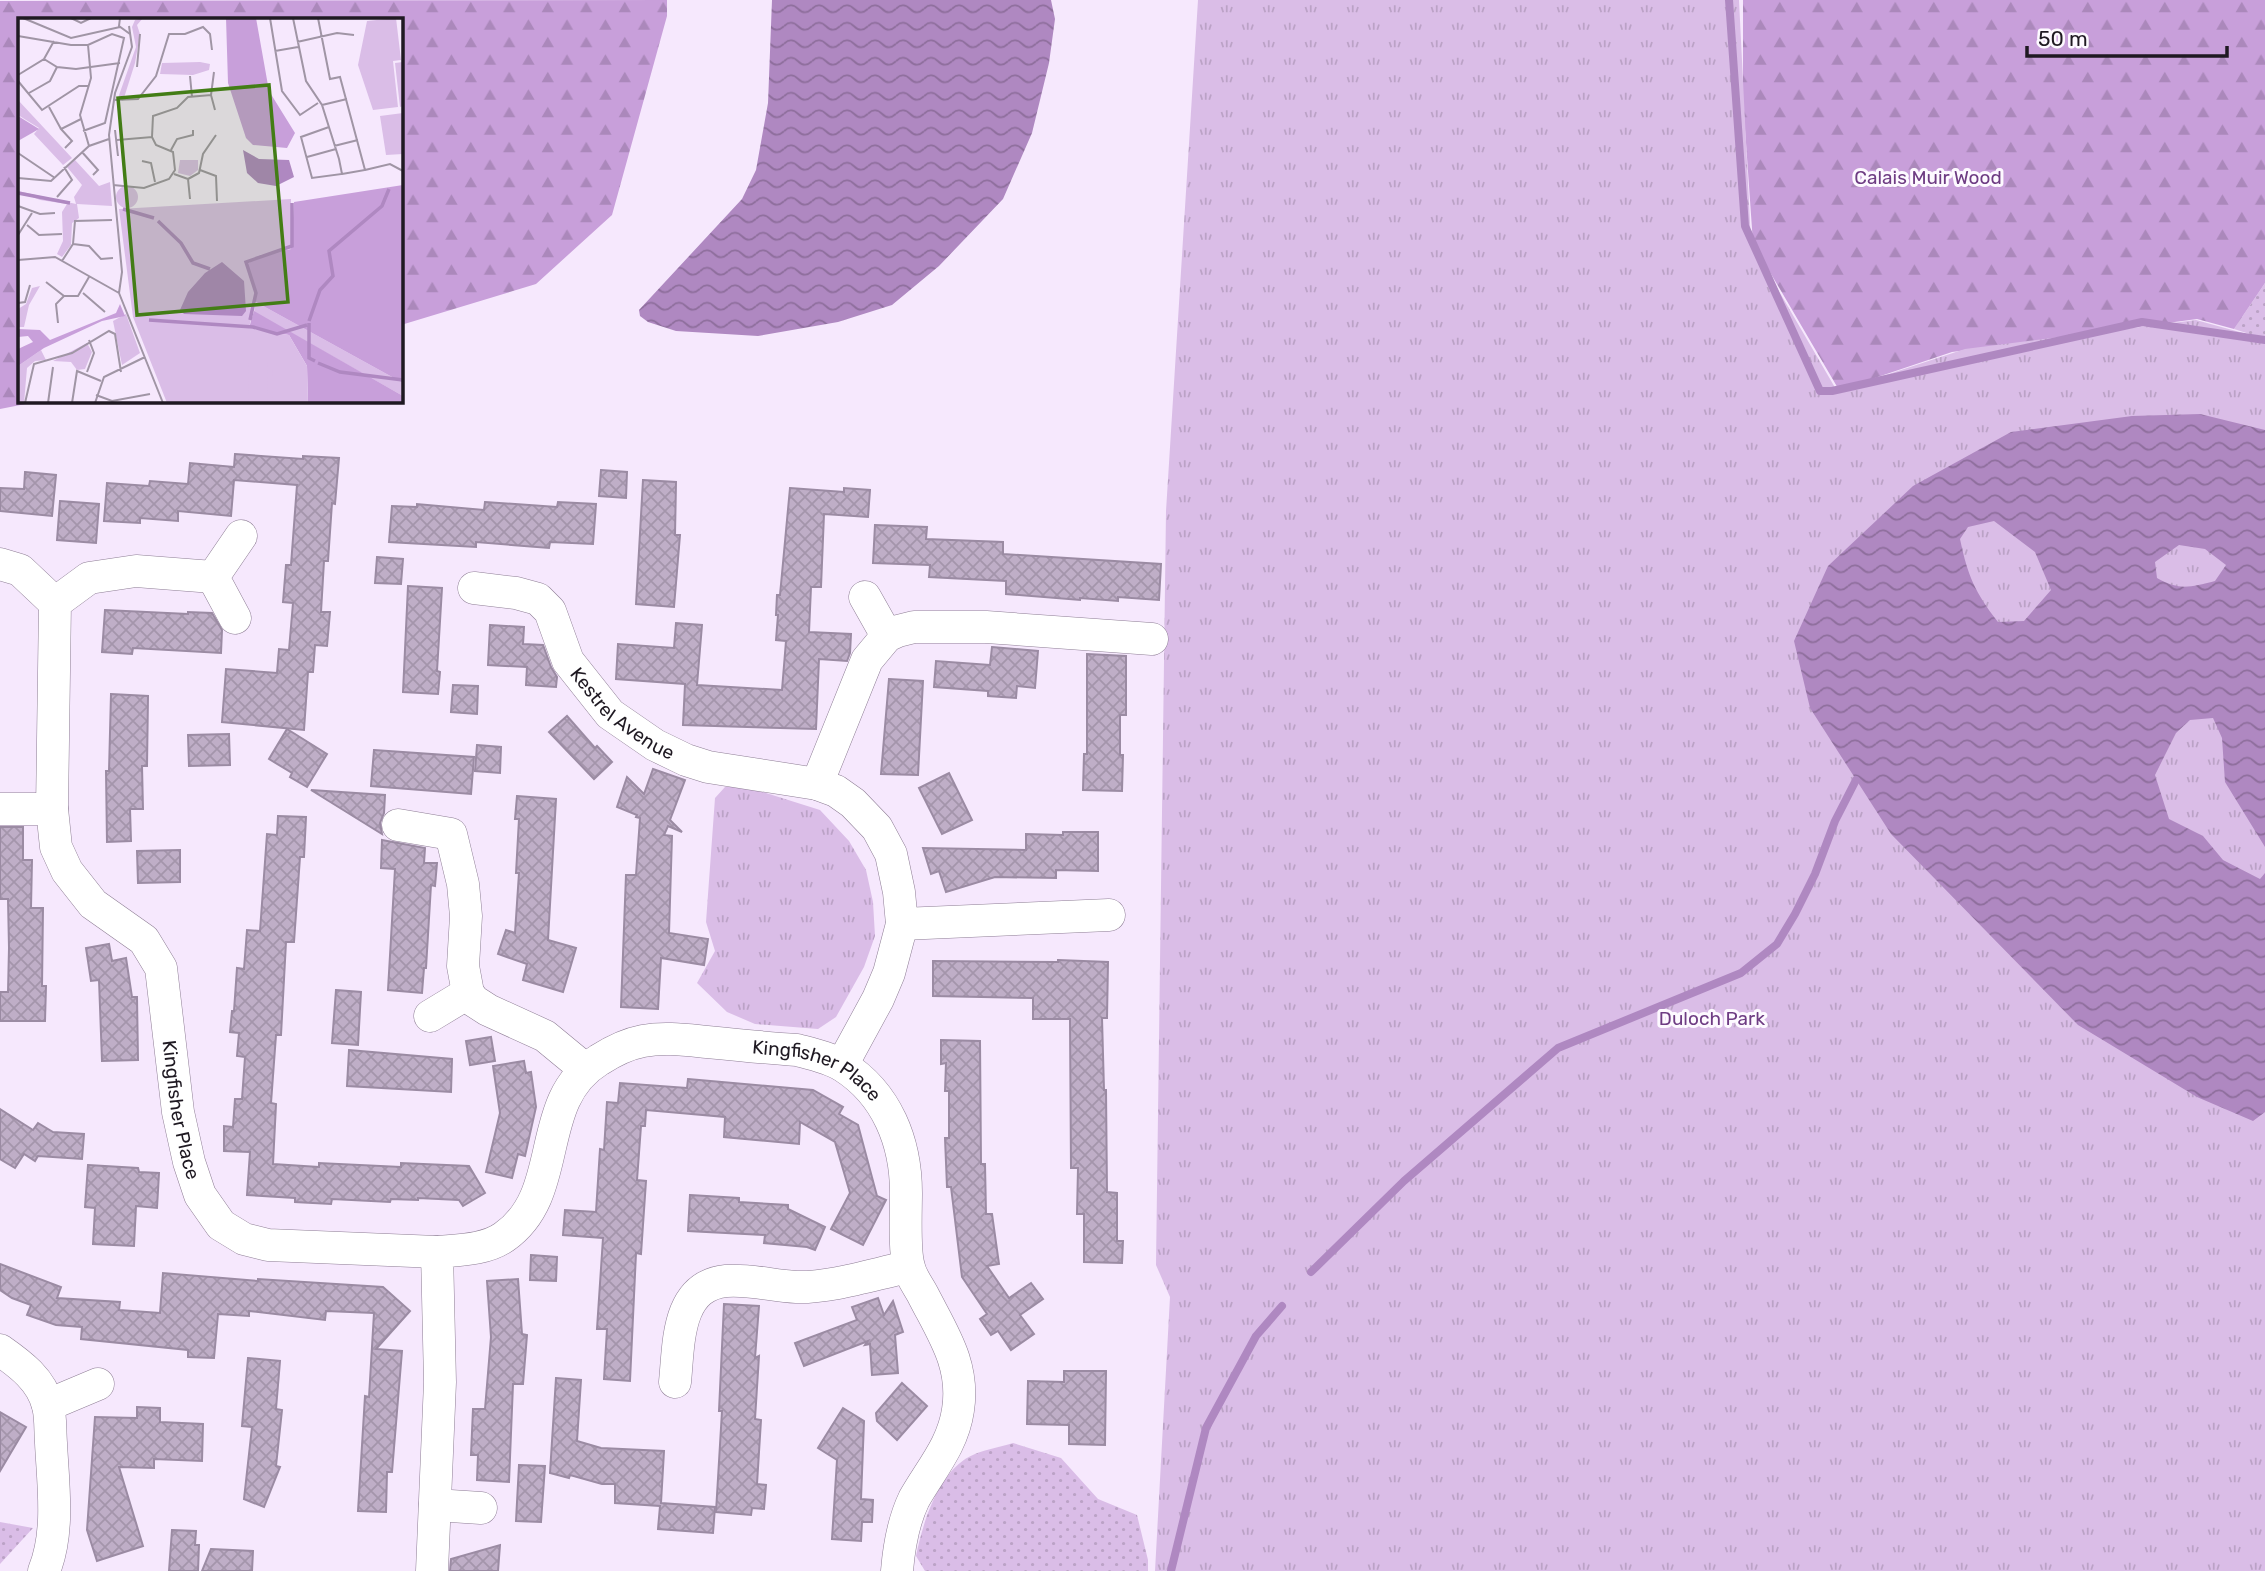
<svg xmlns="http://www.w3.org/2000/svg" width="2265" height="1571" font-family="Rubik,sans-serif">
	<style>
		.grass { fill: url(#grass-dots) }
		.forest { fill: url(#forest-firs) }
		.park { fill: url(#park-tufts) }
		.water { fill: url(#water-waves); fill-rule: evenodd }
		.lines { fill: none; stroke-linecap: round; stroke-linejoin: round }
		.stream { stroke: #af88c1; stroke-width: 8 }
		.building { fill: url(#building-cross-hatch); stroke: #9b8ba3; stroke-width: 2 }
		.minor-casing { stroke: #8e7e95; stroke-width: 33 }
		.minor { stroke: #fff; stroke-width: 32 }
		.labels { text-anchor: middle; stroke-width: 6; stroke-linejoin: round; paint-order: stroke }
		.park-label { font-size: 19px; fill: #6e3c83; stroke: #fdf9ff }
		.street-label { font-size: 19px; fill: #1f1922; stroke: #fdf9ff }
		.inset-river { fill: none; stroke: #af88c1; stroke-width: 3.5 }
		.inset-road { fill: none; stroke: #a095a5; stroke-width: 2 }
		.view { fill: #437d16; fill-opacity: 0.15; stroke: #437d16; stroke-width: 3.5 }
		.inset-edge { fill: none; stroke: #1f1922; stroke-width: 3.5 }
	</style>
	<defs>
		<pattern id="grass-dots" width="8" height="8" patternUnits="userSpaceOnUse" patternTransform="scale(1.75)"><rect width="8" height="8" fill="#dabde7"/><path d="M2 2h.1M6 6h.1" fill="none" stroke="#bba2c6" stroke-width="1.8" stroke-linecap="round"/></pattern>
		<pattern id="forest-firs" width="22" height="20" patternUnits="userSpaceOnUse" patternTransform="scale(1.75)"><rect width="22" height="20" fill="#c89fda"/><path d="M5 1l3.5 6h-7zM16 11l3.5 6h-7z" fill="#ab88bb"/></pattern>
		<pattern id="park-tufts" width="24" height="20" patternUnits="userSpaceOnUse" patternTransform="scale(1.75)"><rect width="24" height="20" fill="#dabde7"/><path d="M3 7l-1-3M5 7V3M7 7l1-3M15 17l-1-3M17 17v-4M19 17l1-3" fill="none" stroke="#bba2c6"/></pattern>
		<pattern id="water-waves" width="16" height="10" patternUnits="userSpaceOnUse" patternTransform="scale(1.75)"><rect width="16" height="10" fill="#af88c1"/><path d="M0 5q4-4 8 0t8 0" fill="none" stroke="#8e6e9c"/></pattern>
		<pattern id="building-cross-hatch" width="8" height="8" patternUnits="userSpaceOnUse" patternTransform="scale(1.75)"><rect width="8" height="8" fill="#bfaec7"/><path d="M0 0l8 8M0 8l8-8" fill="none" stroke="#a495ab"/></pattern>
	</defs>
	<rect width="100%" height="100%" fill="#f6e8fd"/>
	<!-- grass -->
	<g class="grass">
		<path d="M2265 283V339L2234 329Z"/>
		<path d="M1013 1443 1061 1458 1098 1499 1137 1515 1148 1560V1571H925L916 1556C923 1522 939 1468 975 1454 987 1449 1000 1447 1013 1443Z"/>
		<path d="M0 1522 33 1528 0 1564Z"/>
	</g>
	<!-- forest -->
	<g class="forest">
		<path d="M667 0V16L612 215 536 284 401 325V19H19V401H41L0 409V1Z"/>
		<path d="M1743 0H2265V283L2234 329 2197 319 1952 352 1839 390 1753 243 1743 100Z"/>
	</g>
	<!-- park -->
	<g class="park">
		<path d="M1198 0H1739L1751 243 1837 391 1965 349 2196 320 2265 339V1571H1155L1170 1297 1156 1265 1166 511Z"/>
		<path d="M725 787H747L820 810 849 841 866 870 873 902 875 936 864 967 836 1017 818 1029 755 1024 727 1012 697 983 715 951 706 922 715 798Z"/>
	</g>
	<!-- water -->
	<g class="water">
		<path d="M772 0H1051L1055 19 1049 63 1032 133 1003 199 939 266 892 305 838 322 758 336 676 331 648 322 640 316 639 310 742 199 756 170 768 103Z"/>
		<path d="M2200 414 2265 430V847L2225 782 2222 738 2213 718 2190 720 2176 733 2155 775 2169 819 2203 836 2223 860 2260 879 2265 873V1112L2253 1121 2197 1097 2078 1025 1891 834 1810 708 1794 641 1828 566 1913 486 2011 432 2132 416ZM1994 521 2035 552 2051 590 2024 621 1998 622C1975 592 1968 577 1960 539L1968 527ZM2179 545 2205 549 2226 565 2215 581C2190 587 2180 591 2157 578L2155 562Z"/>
	</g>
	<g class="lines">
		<!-- stream -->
		<g class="stream">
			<path d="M1729 0 1745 226 1820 391H1832L2142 322 2265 340"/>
			<path d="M1311 1272 1404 1181 1558 1048 1741 973 1777 944 1795 914 1815 874 1835 821 1856 780"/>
			<path d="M1171 1571 1206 1428 1256 1336 1282 1306"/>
		</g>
	</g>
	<!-- building -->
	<g class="building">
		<path d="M235 454 303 459V456L339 458 335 504 332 503 328 561H324L321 612H330L327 646 315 645 313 672H308L304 730 222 722 226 669 277 673 279 649 289 650 293 603 283 602 286 565H291L297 485 234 480 231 516 178 511V521L140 518V523L104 521 107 483 149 486 150 481 188 484 190 463 234 467Z"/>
		<path d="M601 470 627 472 626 498 599 496Z"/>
		<path d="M25 472 56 475 52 516 0 511V488L24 489Z"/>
		<path d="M643 480 676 482 675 535H680L674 607 636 604Z"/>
		<path d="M790 488 844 492V488L870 490 868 517 824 514 821 587H811L809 632 851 634 850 653 847 661 819 659 816 729 683 725 685 684 616 679 618 644 674 648 676 623 702 625 697 685 782 690 786 641 776 640 778 615H776L777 595H780Z"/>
		<path d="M60 501 99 504 96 543 57 540Z"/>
		<path d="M485 502 557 507 558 502 596 504 593 544 550 542 549 548 476 542V547L389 542 392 506 417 507V504L484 510Z"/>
		<path d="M875 525 927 527 926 539 1003 542V554L1161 564 1159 600 1118 597V601L1080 598V600L1006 594V581L929 577 930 565 873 563Z"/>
		<path d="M377 557 403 559 401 584 375 583Z"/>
		<path d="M408 586 442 588 437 671 440 672 438 694 403 692Z"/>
		<path d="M105 610 188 614V612L212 613 222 630 221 653 133 648 132 654 102 652Z"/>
		<path d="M490 625 524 627 523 644 543 645 551 667 557 677 556 687 526 685 527 667 488 665Z"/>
		<path d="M992 647 1038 651 1035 688 1017 686 1016 698 988 696V691L934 687 936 661 990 665Z"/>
		<path d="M1087 654 1126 656V715H1120V755H1123L1122 791 1083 790 1084 754H1087Z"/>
		<path d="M889 679 923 681 918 775 881 774Z"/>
		<path d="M453 685 478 686 477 714 451 712Z"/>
		<path d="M111 694 148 696 147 766H142L143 809H130L131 841 107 842 106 771H109Z"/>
		<path d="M567 716 595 748 597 746 612 762 594 779 549 732Z"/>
		<path d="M287 729 327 754 307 787 290 777 292 773 269 759Z"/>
		<path d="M229 734 230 765 189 766 188 735Z"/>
		<path d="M477 745 501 747 500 773 475 771Z"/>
		<path d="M374 750 474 757 471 794 371 786Z"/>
		<path d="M653 769 685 780 670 820 682 832 668 826 664 835 672 836 669 933 708 939 704 965 661 958 658 1009 621 1007 626 875H636L640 818 636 817 637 815 617 807 627 777 644 794Z"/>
		<path d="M949 773 972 820 942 834 919 788Z"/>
		<path d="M311 790 385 795 384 813 380 823 382 834Z"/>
		<path d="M517 796 556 799 548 940 576 948 563 992 523 980 527 964 498 954 506 930 515 933 519 873H516L519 819H515Z"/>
		<path d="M278 816 306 817 304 857H300L294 942H286L281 1035H276L271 1103 276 1104 273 1164 319 1167V1163L401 1167V1163L469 1166 485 1193 463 1206 459 1200 418 1198V1200L391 1199 390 1202 332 1199 331 1204 295 1202V1198L247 1195 250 1152 224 1151V1126L233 1127 235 1099H242L245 1057 237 1056 239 1033 230 1032 232 1011H234L237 968 244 969 247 930 260 931 267 834 277 835Z"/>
		<path d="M0 827H23V860H32L31 908H43L42 986H46L45 1021H0V992H8L9 948 8 899H0Z"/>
		<path d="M1063 832H1098V871L1056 870V878L995 877 946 892 939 871 931 874 923 848 1026 850V834L1063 835Z"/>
		<path d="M382 840 425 848 424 863H437L435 886 431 885 426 968H424L422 993 388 990 395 869 381 868Z"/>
		<path d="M180 850V882L138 883 137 851Z"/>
		<path d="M109 944 112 961 126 958 132 997H137L138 1060 102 1061 99 980 91 981 86 948Z"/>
		<path d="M1058 960 1108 962 1107 1018H1102L1104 1090H1106L1107 1192 1117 1193V1241H1123L1122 1263 1084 1262V1214H1077L1078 1168H1071L1070 1019H1033V998L933 996V961L1058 962Z"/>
		<path d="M336 990 361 992 358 1045 332 1043Z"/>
		<path d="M491 1037 495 1061 470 1065 466 1041Z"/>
		<path d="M941 1040 980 1041 981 1164H985L986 1214H992L999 1264 987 1266 1009 1298 1031 1283 1043 1299 1020 1315 1034 1334 1011 1350 998 1331 991 1335 980 1319 987 1314 962 1277 951 1187H947L945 1138H949V1091H945L946 1063 941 1064Z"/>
		<path d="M349 1050 452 1059 451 1092 347 1086Z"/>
		<path d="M524 1061 526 1073 531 1072 536 1107 525 1156 518 1154 512 1178 486 1172 500 1113 493 1066Z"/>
		<path d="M688 1079 813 1090 843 1107 839 1114 858 1125 877 1196 886 1200 863 1245 831 1229 850 1193 835 1142 800 1122 799 1144 724 1137 725 1117 646 1110 645 1126H641L637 1180 646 1181 641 1254 636 1253 630 1381 604 1379 607 1329H597L603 1238 563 1235 565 1210 596 1212 600 1149 604 1150 607 1102 618 1103 620 1083 687 1088Z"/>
		<path d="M0 1109 33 1130 38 1123 53 1132 84 1134 82 1159 38 1156 35 1161 24 1154 15 1168 0 1159Z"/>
		<path d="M88 1165 138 1168 139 1172 159 1173 157 1208 136 1206 134 1246 93 1244 95 1208 85 1207Z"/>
		<path d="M690 1195 739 1198V1202L788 1205V1209L825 1227 815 1250 807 1247 764 1243 765 1235 688 1231Z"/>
		<path d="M531 1255 557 1257 556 1281 530 1280Z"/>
		<path d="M0 1264 61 1287 57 1298 120 1302 119 1310 160 1313 163 1273 258 1281V1279L383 1287 410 1311 376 1349 402 1351 392 1472H387L386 1512 358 1511 365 1396 369 1397 374 1313 326 1311 325 1320 249 1311V1316L218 1314 214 1358 188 1357V1350L81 1339 82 1327 56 1325 27 1315 31 1305 12 1298 0 1290Z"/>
		<path d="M518 1279 522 1334 527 1335 523 1384H513L509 1482 477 1480 478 1455H471L473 1409H485L491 1337 487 1281Z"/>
		<path d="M878 1298 884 1315 893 1301 903 1332 895 1335 898 1373 872 1375 870 1344 865 1345 868 1341 804 1366 795 1343 857 1320 852 1307Z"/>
		<path d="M724 1304 759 1306 755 1358 759 1356 755 1419 761 1420 757 1484 766 1485 764 1509 752 1508 751 1515 716 1512 722 1411H719Z"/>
		<path d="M248 1358 280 1361 276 1409 282 1410 276 1466 280 1467 264 1507 244 1499 252 1427 242 1426Z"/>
		<path d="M1064 1371H1106L1105 1445 1069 1444V1425L1027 1424 1028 1381 1064 1382Z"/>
		<path d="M556 1378 581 1380 577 1441 601 1448 664 1451 661 1503 715 1507 713 1533 658 1529 660 1506 615 1503V1484H602L570 1475 569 1478 550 1473Z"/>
		<path d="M902 1383 927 1406 897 1440 877 1421 876 1413Z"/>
		<path d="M137 1407 160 1408V1422L203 1424 202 1461 154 1459V1468L119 1467 143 1546 97 1561 87 1530 95 1417 137 1418Z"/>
		<path d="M843 1408 864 1421 861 1499 873 1500 872 1522H862L861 1541 832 1539 837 1460 818 1448Z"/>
		<path d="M0 1412 26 1427 0 1471Z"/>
		<path d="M519 1465 545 1466 541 1522 516 1521Z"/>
		<path d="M172 1530 196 1531 195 1545H199L198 1571H169Z"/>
		<path d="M500 1545 498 1571H450L451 1559Z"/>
		<path d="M211 1549 253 1551 252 1571H202Z"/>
	</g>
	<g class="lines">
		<defs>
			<g id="minor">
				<path d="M0 564 20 570 55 603"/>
				<path id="s1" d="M213 577 136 571 89 578 55 603 52 809 56 847 67 871 93 904 144 940 161 968 178 1112 189 1162 200 1195 221 1225 244 1239 268 1245 437 1252"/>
				<path id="s2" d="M474 588 516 593 538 599 550 611 568 661 610 714 655 745 686 760 708 767 817 784 836 791 853 803 877 828 891 854 899 892 902 924"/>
				<path d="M865 597 887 636"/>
				<path d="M235 618 213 577 241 536"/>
				<path d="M817 784 867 660 887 636 898 631 914 627H986L1152 639"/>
				<path d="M0 809H52"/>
				<path d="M398 825 451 834 463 884 466 916 463 966 468 993 474 1001 488 1010 545 1036 585 1069"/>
				<path d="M430 1016 468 993"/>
				<path d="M842 1065 878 999 889 973 902 924 1109 915"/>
				<path d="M0 1350C20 1364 42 1380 48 1406 51 1417 50 1431 51 1443 53 1484 60 1532 44 1571"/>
				<path d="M675 1382C679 1344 676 1286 726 1281 750 1279 773 1286 796 1287 831 1288 874 1274 908 1267"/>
				<path d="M48 1405 98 1384"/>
				<path d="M435 1505 481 1508"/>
				<path id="s3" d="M432 1571 440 1382 437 1252C458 1250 486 1250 504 1237 567 1193 532 1101 599 1060 613 1051 627 1044 643 1041 664 1037 686 1040 707 1042 737 1045 767 1048 797 1050 812 1054 830 1058 843 1066 887 1094 906 1142 906 1193 906 1211 904 1252 909 1267 911 1277 919 1287 923 1295 943 1334 965 1365 958 1410 953 1445 931 1469 914 1499 903 1522 899 1546 897 1571"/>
			</g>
		</defs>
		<!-- minor casing -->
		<use href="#minor" class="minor-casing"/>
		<!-- minor -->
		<use href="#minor" class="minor"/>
	</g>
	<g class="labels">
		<!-- park labels -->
		<g class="park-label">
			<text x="1928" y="184">Calais Muir Wood</text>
			<text x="1712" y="1025">Duloch Park</text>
		</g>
		<!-- street labels -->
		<g class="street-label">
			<text dy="7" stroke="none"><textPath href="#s2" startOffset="212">Kestrel Avenue</textPath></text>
			<text dy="7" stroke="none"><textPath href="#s3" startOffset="824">Kingfisher Place</textPath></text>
			<text dy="7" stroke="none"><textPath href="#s1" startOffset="718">Kingfisher Place</textPath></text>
		</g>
	</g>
	<!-- overview -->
	<g transform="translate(18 18)">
		<rect width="385" height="385" fill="#f6e8fd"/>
		<path d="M125 0 119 7 122 16 117 45 105 83 100 80 118 29 114 9 117 2ZM378 0 383 42 375 43 380 89 355 92 340 47 349 3ZM0 82 54 140 45 147 16 116 21 110 0 97ZM385 95V136L368 137 362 98ZM57 142 81 168 92 164 94 188 59 186 61 200 54 205 53 227 44 239 39 236 45 223 44 194 49 186 22 182 0 173 58 186 56 179 64 167 49 149ZM98 179a11 11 0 1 1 22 0a11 11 0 1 1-22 0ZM238 284 385 365V378L236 294ZM108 296 122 335 104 347 95 303ZM69 325 74 334 67 351 59 352 53 344 35 343ZM23 332 28 342 17 343 9 350 6 385H0V348Z" fill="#dabde7"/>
		<path d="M208 0H238L251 73 277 115 269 130 235 127 228 120 210 65ZM0 98 21 111 0 123ZM385 167V365L238 284 229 246 242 237 273 231 276 184ZM102 286 107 298 84 303 26 330 0 348V331L15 324 10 318 0 319V311L22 312 32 322 98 295ZM236 293 385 378V385H290L289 348 271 317 231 310Z" fill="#c89fda"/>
		<path d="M182 44 192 46 191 52 175 57 142 56 144 45ZM162 142H180V152L172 158 160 155ZM273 181V231L242 237 229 246 238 280 231 310 271 317 289 348 290 385H149L115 299 101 191ZM22 268 11 287 6 309H0V291L8 286 14 270Z" fill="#dabde7"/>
		<path d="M385 44V88L382 89 377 45ZM230 345H249L250 385H231ZM254 352H277V385H255Z" fill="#dabde7"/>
		<path d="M225 132 241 141 271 142 276 159 258 168 240 165 229 155ZM204 244 226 263 228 293 224 298 166 296 162 292 170 274 187 255Z" fill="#af88c1"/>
		<path class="inset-river" d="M0 175 52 185M105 191 136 200M140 203 163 225 175 245 192 251M131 302 235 309 259 316 289 307M232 302 238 275 228 244 274 228V185M291 303 302 272 315 258 311 233 364 188 371 171M291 305V340L297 343M300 345 322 354 385 362"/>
		<path class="inset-road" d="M5 0 53 20 102 9M53 0 63 5 73 0M102 0 101 8 112 16M252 0 264 73 282 97 300 85M275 0 288 63 304 87 321 141 324 156 294 160 283 119 311 109M300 0 312 61 322 59 347 152 324 156M111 8 114 29 97 75 91 117 104 254 101 275 145 385M0 18 53 27H70L94 16 106 20 87 105 65 113M279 24 319 15 336 17M70 27 73 60 62 97 71 128M257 33 280 29M26 41 39 49 58 51 102 45M119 49 122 16M0 57 26 41 36 23M172 58 174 79M0 63 24 92 61 68H71M11 75 32 63 39 49M193 77 196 54M95 82 120 81 138 58 151 16H167L185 9 192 16 194 32M304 87 329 81M31 89 43 111M97 112 100 138M134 119 135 98 159 90 170 79 193 77 197 92M316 128 340 122M47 130 54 123 43 111 63 101M153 132 159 121 175 117V112M64 134 80 152 75 157M0 135 37 160M289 139 318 131M124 143 133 145 137 164M182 152 198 158 199 183M347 152 372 146 385 153M156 156 170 161 172 181M0 160 33 163 71 128 91 121M170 161 181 155 185 136 198 117M95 167 126 170 151 161 157 152 155 134 138 127 134 119 99 122M39 179 54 162 46 149M0 188 22 196 37 195M9 207 21 217 44 216M0 217 14 195M55 226 71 228 83 241 95 240M0 242 37 239 101 275M44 243 55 226 57 203 94 202M28 264 46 278H60L71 259M65 275 87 294M0 285 7 284 12 267M40 305 38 286 46 278M69 354 76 335 71 322M78 377 94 383 132 376M7 385 16 346 54 335 91 313 97 316 103 354M30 385 35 349M54 385 59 353 83 363M77 385 86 359 127 339"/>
		<path class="view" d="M251 67 270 284 119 297 100 80Z"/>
		<rect width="385" height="385" class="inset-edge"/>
	</g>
	<!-- scale -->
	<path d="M2027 46v10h200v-10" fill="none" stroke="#1f1922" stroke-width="3.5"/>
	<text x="2038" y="46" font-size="21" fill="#1f1922" stroke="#fdf9ff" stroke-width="5" paint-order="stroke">50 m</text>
</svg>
